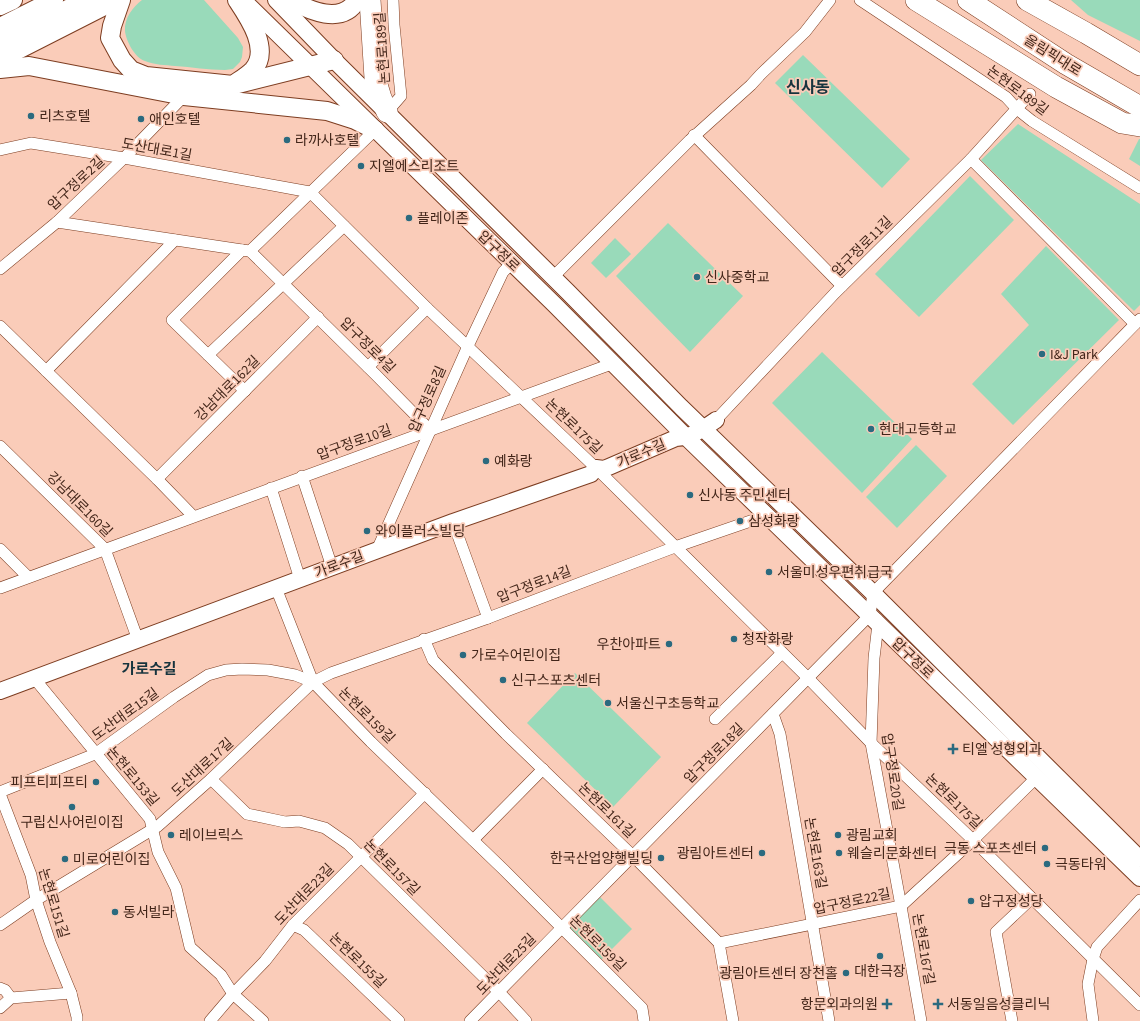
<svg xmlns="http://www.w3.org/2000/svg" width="1140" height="1021" font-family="'Source Sans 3','Noto Sans KR',sans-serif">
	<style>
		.green { fill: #99daba }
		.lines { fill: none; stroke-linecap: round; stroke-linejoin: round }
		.street-casing { stroke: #7d3d21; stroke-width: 12 }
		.secondary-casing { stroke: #7d3d21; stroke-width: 18 }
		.primary-casing { stroke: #7d3d21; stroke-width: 20 }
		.highway-casing { stroke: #7d3d21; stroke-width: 22 }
		.street { stroke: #fff; stroke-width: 11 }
		.secondary { stroke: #fff; stroke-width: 16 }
		.primary { stroke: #fff; stroke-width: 18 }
		.highway { stroke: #fff; stroke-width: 21 }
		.poi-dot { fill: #2b6a7f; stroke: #faccb9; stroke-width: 1.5 }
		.labels { text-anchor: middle; stroke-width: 3.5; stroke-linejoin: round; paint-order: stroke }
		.street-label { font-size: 14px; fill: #43261a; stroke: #faccb9 }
		.poi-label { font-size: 14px; fill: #43261a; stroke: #faccb9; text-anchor: start }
		.neighbourhood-label { font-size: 15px; font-weight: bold; fill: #16343e; stroke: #faccb9 }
		.quarter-label { font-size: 16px; font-weight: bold; fill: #16343e; stroke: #faccb9 }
	</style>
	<rect width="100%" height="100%" fill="#faccb9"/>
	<!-- green -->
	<g class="green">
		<path d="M142 0H204L238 38 243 47 242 57 240 62 233 69 225 70C208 70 192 67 175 66 166 65 154 65 145 61 135 58 126 41 125 31 124 18 133 7 142 0Z"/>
		<path d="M1071 0H1140V41L1088 15Z"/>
		<path d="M803 55 910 159 882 188 775 83Z"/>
		<path d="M1018 124 1140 204V305L1134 311 981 160Z"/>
		<path d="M1139 139H1140V166L1129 159Z"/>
		<path d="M970 176 1014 220 919 317 875 274Z"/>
		<path d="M668 223 743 296 690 352 616 276Z"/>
		<path d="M615 238 631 254 606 278 591 263Z"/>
		<path d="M1046 246 1119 320 1013 425 972 384 1029 325 1001 294Z"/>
		<path d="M822 352 912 439 862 493 772 403Z"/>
		<path d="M916 445 947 476 897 528 866 497Z"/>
		<path d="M575 673 661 757 613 807 527 723Z"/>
		<path d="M597 894 632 929 600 961 565 925Z"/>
	</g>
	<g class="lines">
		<defs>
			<g id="street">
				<path d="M860 0 1006 97 1017 109 1032 121 1140 188"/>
				<path d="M387 112 401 96 394 25 393 0"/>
				<path d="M694 135 842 286"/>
				<path d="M0 150 31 143 124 158 310 192 427 308 596 468 808 678 871 743 973 840 1140 1005"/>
				<path d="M971 159 1135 324"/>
				<path d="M57 222 242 250"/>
				<path d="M250 251 376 375 430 430"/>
				<path d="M0 269 57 222 124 158 184 96"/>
				<path d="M553 277 690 140 751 85 761 74 805 32 830 0"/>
				<path d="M0 326 157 479 193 516"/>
				<path d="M208 355 344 226"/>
				<path d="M368 367 427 308"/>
				<path d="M46 371 175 240"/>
				<path d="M245 391 172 320 242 250 250 251 375 130"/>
				<path d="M716 420 835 293 971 159 1030 94"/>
				<path d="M0 446 105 549 138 640"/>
				<path d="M302 476 332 567"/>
				<path d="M157 479 318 317"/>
				<path d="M271 488 300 579"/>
				<path d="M453 522 488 618"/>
				<path d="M0 549 28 577"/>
				<path d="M377 550 468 346 503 272 512 263"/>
				<path d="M0 588 614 363"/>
				<path d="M276 588 313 682 371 742 504 870 642 1008 644 1021"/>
				<path d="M873 593 1140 319"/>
				<path d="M877 619 878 624 874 658 871 743 901 906 921 1021"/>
				<path d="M424 639 433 660 506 734 633 856 719 943 733 1021"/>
				<path d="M34 678 150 819 158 852 176 888 190 947 221 975 233 994 263 1021"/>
				<path d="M773 714 780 734 829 1021"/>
				<path d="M715 719 782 653"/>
				<path d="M211 779 247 814 285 822 299 821 325 828 348 844 500 993 526 1021"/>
				<path d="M0 792 95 754 174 697 208 675 226 670 242 669 268 670 295 675 313 682"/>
				<path d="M0 794 31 875 36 900 50 942 71 993 77 1017V1021"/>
				<path d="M473 840 543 769"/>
				<path d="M0 925 36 900 158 826 211 779 313 682 331 673 488 618 675 547 768 515"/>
				<path d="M293 925 304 930 399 1021"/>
				<path d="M719 943 901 906 973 840 1037 777"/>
				<path d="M0 988 5 990 11 998"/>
				<path d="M0 1008 11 998 71 993"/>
				<path d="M210 1021 233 994 265 961 293 925 425 793"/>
				<path d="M470 1021 870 615 873 593"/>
				<path d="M1012 1021 996 932 1032 898"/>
				<path d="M1093 1021 1088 984 1093 959 1097 947 1140 900"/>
			</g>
			<g id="secondary">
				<path d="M243 0 555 305 686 437 1140 878"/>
				<path d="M276 0 334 60 568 292 681 407 873 593 1140 859"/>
				<path d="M0 691 453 522 591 474 596 468 604 469 676 438C692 437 703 429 716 420"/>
			</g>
			<g id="primary">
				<path d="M121 0 112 26 110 38 122 60 131 70 146 76 233 85C240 80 247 76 253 70 271 50 249 18 237 0"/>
				<path d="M289 0C309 10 342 26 357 0"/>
				<path d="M0 6 13 0"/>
				<path d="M0 27 54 0"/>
				<path d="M0 59 116 0"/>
				<path d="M0 69 29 66 184 96 327 111 355 120 375 130"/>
				<path d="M238 84 334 60"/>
			</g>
			<g id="highway">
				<path d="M370 0 375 78 381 98 387 112"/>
				<path d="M916 0 1056 87 1122 123 1140 126"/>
				<path d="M968 0 1066 64 1140 107"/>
				<path d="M1027 0 1086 33 1140 65"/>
				<path d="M0 45 89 0"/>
			</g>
		</defs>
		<!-- street casing -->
		<use href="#street" class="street-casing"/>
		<!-- secondary casing -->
		<use href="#secondary" class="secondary-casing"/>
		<!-- primary casing -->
		<use href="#primary" class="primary-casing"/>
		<!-- highway casing -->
		<use href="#highway" class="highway-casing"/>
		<!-- street -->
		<use href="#street" class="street"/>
		<!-- secondary -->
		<use href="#secondary" class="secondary"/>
		<!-- primary -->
		<use href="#primary" class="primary"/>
		<!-- highway -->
		<use href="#highway" class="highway"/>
	</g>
	<!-- markers -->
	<g class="poi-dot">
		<circle cx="31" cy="116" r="4"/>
		<circle cx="141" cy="119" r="4"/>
		<circle cx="287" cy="140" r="4"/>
		<circle cx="361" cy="166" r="4"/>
		<circle cx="409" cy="218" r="4"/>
		<circle cx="697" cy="277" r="4"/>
		<circle cx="1042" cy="354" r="4"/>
		<circle cx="871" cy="429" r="4"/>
		<circle cx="486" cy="461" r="4"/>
		<circle cx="690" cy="495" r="4"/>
		<circle cx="740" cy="521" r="4"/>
		<circle cx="367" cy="531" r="4"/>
		<circle cx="769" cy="572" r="4"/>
		<circle cx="734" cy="639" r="4"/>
		<circle cx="669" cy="644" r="4"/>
		<circle cx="463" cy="655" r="4"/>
		<circle cx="503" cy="680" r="4"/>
		<circle cx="608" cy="703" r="4"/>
		<path d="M951 743h4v4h4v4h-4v4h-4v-4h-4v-4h4z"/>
		<circle cx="96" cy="782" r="4"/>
		<circle cx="72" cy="807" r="4"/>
		<circle cx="171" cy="835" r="4"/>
		<circle cx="838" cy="835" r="4"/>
		<circle cx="1045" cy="848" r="4"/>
		<circle cx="762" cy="853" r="4"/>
		<circle cx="839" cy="853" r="4"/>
		<circle cx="661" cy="858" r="4"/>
		<circle cx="65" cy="859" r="4"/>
		<circle cx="1047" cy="864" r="4"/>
		<circle cx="971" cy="901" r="4"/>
		<circle cx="115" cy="912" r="4"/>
		<circle cx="880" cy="956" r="4"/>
		<circle cx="846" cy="973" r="4"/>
		<path d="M885 998h4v4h4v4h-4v4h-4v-4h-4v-4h4z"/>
		<path d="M936 998h4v4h4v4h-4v4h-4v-4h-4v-4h4z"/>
	</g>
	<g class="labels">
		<!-- street labels -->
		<g class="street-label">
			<text transform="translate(382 48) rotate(-94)" y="5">논현로189길</text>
			<text transform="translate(1053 55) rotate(32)" y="5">올림픽대로</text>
			<text transform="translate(1018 90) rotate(37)" y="5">논현로189길</text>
			<text transform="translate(157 149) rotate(10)" y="5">도산대로1길</text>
			<text transform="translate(76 183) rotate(-43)" y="5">압구정로2길</text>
			<text transform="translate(862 246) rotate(-45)" y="5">압구정로11길</text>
			<text transform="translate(499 251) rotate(44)" y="5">압구정로</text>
			<text transform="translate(368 345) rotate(45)" y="5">압구정로4길</text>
			<text transform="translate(227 388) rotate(-45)" y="5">강남대로162길</text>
			<text transform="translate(427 399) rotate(-66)" y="5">압구정로8길</text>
			<text transform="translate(574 426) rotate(44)" y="5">논현로175길</text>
			<text transform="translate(354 442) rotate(-20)" y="5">압구정로10길</text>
			<text transform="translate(641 453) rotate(-23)" y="5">가로수길</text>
			<text transform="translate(80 504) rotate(45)" y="5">강남대로160길</text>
			<text transform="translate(339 564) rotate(-21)" y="5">가로수길</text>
			<text transform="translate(534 584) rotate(-21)" y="5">압구정로14길</text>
			<text transform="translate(913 658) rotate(44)" y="5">압구정로</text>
			<text transform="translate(125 714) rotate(-36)" y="5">도산대로15길</text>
			<text transform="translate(367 715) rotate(45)" y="5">논현로159길</text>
			<text transform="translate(714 753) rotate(-45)" y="5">압구정로18길</text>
			<text transform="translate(202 767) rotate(-43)" y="5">도산대로17길</text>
			<text transform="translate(893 772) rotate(81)" y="5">압구정로20길</text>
			<text transform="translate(133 776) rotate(50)" y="5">논현로153길</text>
			<text transform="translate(954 801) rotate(44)" y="5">논현로175길</text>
			<text transform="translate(607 810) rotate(44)" y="5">논현로161길</text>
			<text transform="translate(816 853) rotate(80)" y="5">논현로163길</text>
			<text transform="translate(392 867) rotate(45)" y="5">논현로157길</text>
			<text transform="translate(304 894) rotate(-46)" y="5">도산대로23길</text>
			<text transform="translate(852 901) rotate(-12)" y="5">압구정로22길</text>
			<text transform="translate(54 903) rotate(73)" y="5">논현로151길</text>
			<text transform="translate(598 943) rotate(45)" y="5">논현로159길</text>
			<text transform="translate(924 949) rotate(80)" y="5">논현로167길</text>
			<text transform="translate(358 960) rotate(44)" y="5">논현로155길</text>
			<text transform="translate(506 964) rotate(-46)" y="5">도산대로25길</text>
		</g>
		<!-- poi labels -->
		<g class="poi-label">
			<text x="39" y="121">리츠호텔</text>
			<text x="149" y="124">애인호텔</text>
			<text x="295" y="145">라까사호텔</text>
			<text x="369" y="171">지엘에스리조트</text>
			<text x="417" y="223">플레이존</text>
			<text x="705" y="282">신사중학교</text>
			<text x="1050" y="359">I&amp;J Park</text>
			<text x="879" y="434">현대고등학교</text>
			<text x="494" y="466">예화랑</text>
			<text x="698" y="500">신사동 주민센터</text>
			<text x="748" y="526">삼성화랑</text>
			<text x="375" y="536">와이플러스빌딩</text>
			<text x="777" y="577">서울미성우편취급국</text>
			<text x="742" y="644">청작화랑</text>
			<text x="661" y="649" text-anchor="end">우찬아파트</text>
			<text x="471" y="660">가로수어린이집</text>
			<text x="511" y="685">신구스포츠센터</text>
			<text x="616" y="708">서울신구초등학교</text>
			<text x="962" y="754">티엘 성형외과</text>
			<text x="88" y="787" text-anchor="end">피프티피프티</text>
			<text x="72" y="827" text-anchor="middle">구립신사어린이집</text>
			<text x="179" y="840">레이브릭스</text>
			<text x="846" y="840">광림교회</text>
			<text x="1037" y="853" text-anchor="end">극동 스포츠센터</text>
			<text x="754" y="858" text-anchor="end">광림아트센터</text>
			<text x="847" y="858">웨슬리문화센터</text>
			<text x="653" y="863" text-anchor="end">한국산업양행빌딩</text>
			<text x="73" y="864">미로어린이집</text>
			<text x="1055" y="869">극동타워</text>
			<text x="979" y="906">압구정성당</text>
			<text x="123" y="917">동서빌라</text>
			<text x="880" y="976" text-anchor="middle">대한극장</text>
			<text x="838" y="978" text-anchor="end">광림아트센터 장천홀</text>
			<text x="878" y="1009" text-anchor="end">항문외과의원</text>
			<text x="947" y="1009">서동일음성클리닉</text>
		</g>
		<!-- neighbourhood labels -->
		<g class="neighbourhood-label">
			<text x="149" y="674">가로수길</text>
		</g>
		<!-- quarter labels -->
		<g class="quarter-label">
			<text x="808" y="93">신사동</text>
		</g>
	</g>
</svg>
